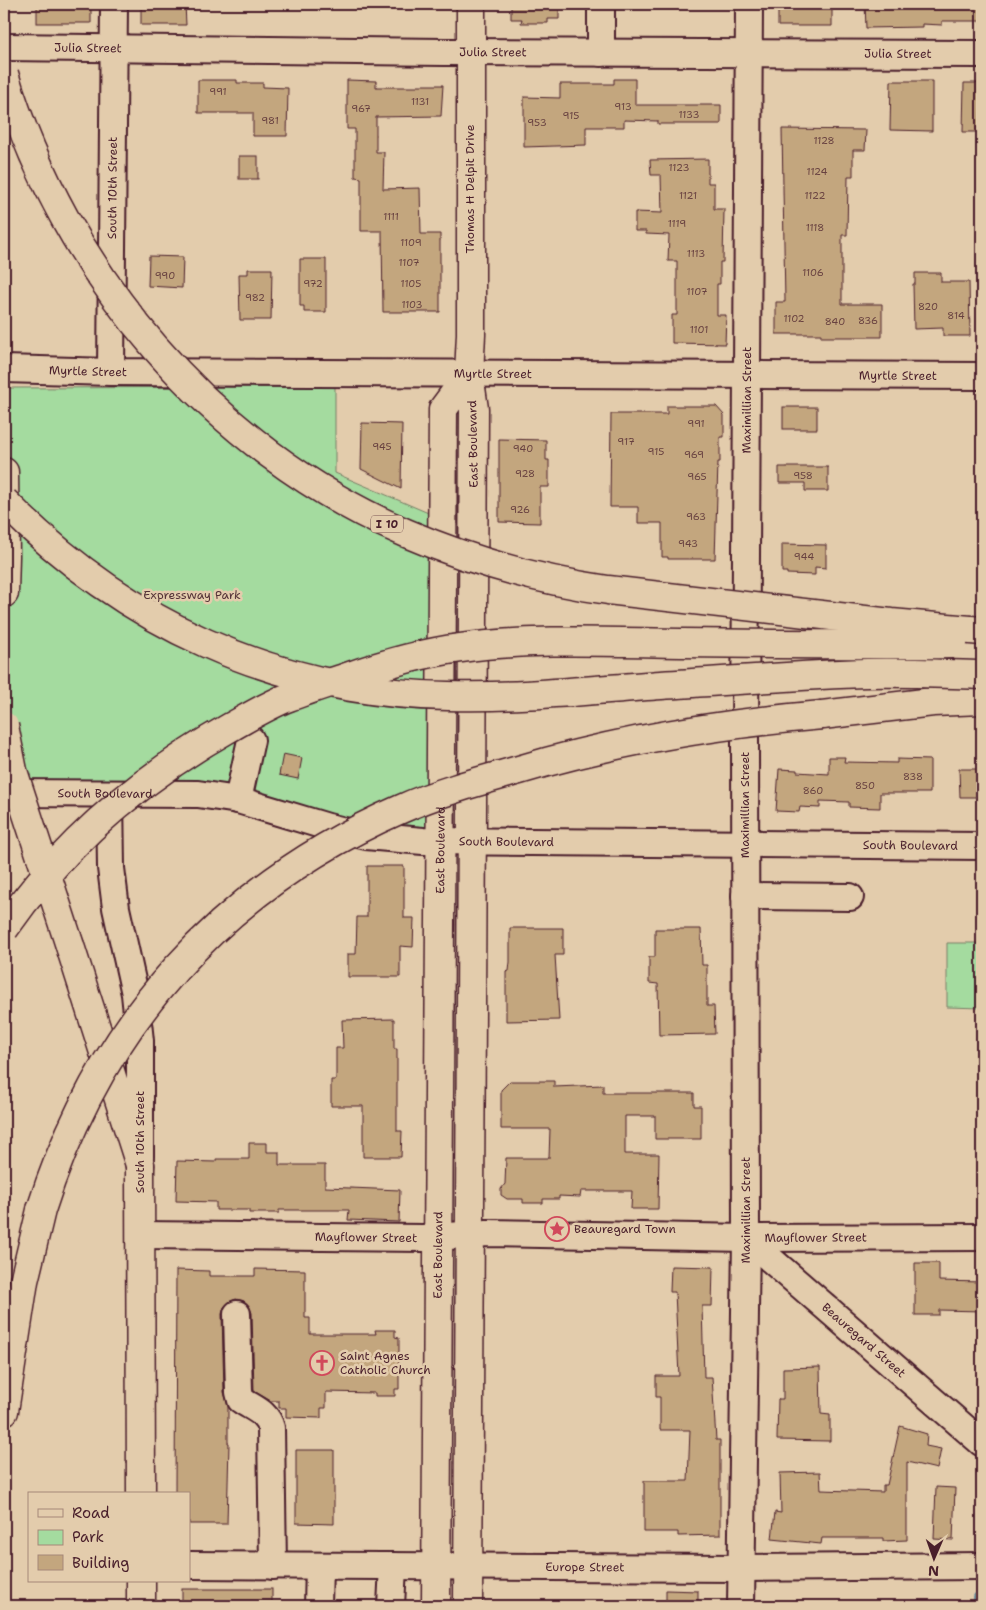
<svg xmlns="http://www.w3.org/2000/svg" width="986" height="1610" font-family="'Shantell Sans',sans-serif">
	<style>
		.green { fill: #a4db9f; stroke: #777d65 }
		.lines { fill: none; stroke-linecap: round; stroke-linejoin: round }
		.stream { stroke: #72909c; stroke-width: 5.5 }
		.building { fill: #c3a67e; stroke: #4a1f2b }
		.minor-casing { stroke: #4a1f2b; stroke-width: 30 }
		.major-casing { stroke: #4a1f2b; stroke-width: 31 }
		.highway-casing { stroke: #4a1f2b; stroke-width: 31 }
		.minor { stroke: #e3ccac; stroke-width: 26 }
		.major { stroke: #e3ccac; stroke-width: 28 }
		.highway { stroke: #e3ccac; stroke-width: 28 }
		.highway-bridge-casing { stroke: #4a1f2b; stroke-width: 31; stroke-linecap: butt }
		.highway-bridge { stroke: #e3ccac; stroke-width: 28 }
		.labels { text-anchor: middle; stroke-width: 5; stroke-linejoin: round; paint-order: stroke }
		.number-label { font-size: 10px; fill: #684140 }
		.shield { fill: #e3ccac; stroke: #785352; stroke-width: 1 }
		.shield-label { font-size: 11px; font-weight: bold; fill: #4a1f2b }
		.street-label { font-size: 12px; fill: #4a1f2b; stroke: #e3ccac }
		.park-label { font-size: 12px; fill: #533237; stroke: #e3ccac }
		.poi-label { font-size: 12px; fill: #4a1f2b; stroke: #e3ccac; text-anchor: start }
	</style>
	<rect width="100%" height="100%" fill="#e3ccac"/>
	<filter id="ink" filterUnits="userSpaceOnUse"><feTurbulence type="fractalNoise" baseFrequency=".02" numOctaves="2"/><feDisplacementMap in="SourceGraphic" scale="10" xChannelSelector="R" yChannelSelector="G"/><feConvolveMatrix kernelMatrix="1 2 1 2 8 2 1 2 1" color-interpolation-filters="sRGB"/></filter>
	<g filter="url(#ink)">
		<!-- green -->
		<g class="green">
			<path d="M335 387V473L433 515 427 826 418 828 4 784V388Z"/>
			<path d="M947 943H982V1008L947 1007Z"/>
		</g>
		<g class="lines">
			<!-- stream -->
			<path class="stream" d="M973 1606 976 1596"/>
		</g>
		<!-- building -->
		<g class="building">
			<rect x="37" y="4" width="54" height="19"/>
			<path d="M141 4H185L186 25H141Z"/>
			<path d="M511 4H559V19H548V23H521L522 19H511Z"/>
			<path d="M780 4H832V26H778V5Z"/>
			<path d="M865 4H982V21H942V25L922 24V27L866 28Z"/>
			<path d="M614 79H635V105H721V124H658V121L624 120V127H586V145L524 147V97L560 98V84H614Z"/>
			<path d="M198 80H237V83H263V87L288 88 287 136H253V113H198Z"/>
			<path d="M347 80 376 81V87H417V85H443L441 116 376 117V152H384L383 189 420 188 421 234H440V312H383L382 231H361V178L355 177V129H347Z"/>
			<path d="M891 81H932V131L890 130Z"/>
			<path d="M964 83H981L980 132H963Z"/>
			<path d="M782 129 866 130 865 150H853V176H848L847 235H842V304H882V337H821V334H776V302H785Z"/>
			<rect x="239" y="156" width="19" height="23"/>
			<path d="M708 159V183H714V209H724L723 262H720V284H717V315H726L725 344 672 343V315H677V261H668L669 235 646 234V231H635V212L662 213 661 175H651L650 160Z"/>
			<path d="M149 256 183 257 182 288 148 286Z"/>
			<path d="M300 259H326V312H304V306H300Z"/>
			<path d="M248 269H272L271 320H240L239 274H248Z"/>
			<path d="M915 273H941V282H969L970 336H943V328L914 329 913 284H915Z"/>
			<path d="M667 406H716L724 415V437H720V462H718L715 559H668V557H662V523H638V507H610L611 414H667Z"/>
			<rect x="783" y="407" width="34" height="22"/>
			<path d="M362 423 402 424 401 489 361 469Z"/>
			<path d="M499 439 546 440V460H549V487H540V523L499 522Z"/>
			<path d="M779 467H828V491H805V483H779Z"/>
			<path d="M782 544 826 545V568L815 567V575L787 574V572H782Z"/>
			<path d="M283 754 302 758 298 779 279 775Z"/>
			<path d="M829 757H845L844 762 897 763V759L930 760V793H880V808L849 807V802L820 801V808L800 807 799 812 776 811 779 769 797 770V772L829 774Z"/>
			<path d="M959 769H982V797H960Z"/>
			<path d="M367 866H404V918H414L413 947 400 946V977H348V954H356L357 917H367Z"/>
			<path d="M510 928H563V955H555L559 1020 506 1021V972L509 971 510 962Z"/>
			<path d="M655 929H701L702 965H707V1006H714L715 1034 659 1035 658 984 649 983V957H655Z"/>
			<path d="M394 1019V1049H397V1131H402L401 1157H363V1106H331V1080H336V1048H343L342 1020Z"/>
			<path d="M510 1081H554V1087L603 1085V1093H694V1106H701V1139H655V1116H625V1154H659L658 1209H631L632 1191H581L580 1197 559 1196V1199H543V1203H523V1199H507L501 1195V1189L505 1184 506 1158H549L550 1129H501V1090Z"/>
			<path d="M249 1143H267V1152H279V1165H325V1187L400 1190 399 1222 348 1220 349 1210H279V1213H249V1210H216V1202L176 1201 177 1161 216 1162V1159H249Z"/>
			<path d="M915 1263H939V1281L982 1282V1311L939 1310V1315H915Z"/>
			<path d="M671 1266 713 1267 712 1306H702L704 1377H712L716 1440H720V1535L678 1536V1532H644V1481H688L690 1430H660V1397H656V1376H679L675 1292H670Z"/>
			<path d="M255 1269 305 1270V1318H310V1334H376L375 1330H395V1337L399 1338V1389H395V1396H375V1393L326 1392V1408H321V1418L286 1417V1408H279V1401H271L254 1391 252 1313 249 1306 244 1301 236 1299 229 1302 224 1307 222 1314 224 1392 228 1406V1443H229L227 1524H189V1494H175L176 1270 209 1271V1276H255Z"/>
			<path d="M820 1367 821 1414 830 1415V1441L777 1440 778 1399H783V1368Z"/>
			<path d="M900 1426 927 1434 926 1446 941 1449 937 1469 907 1462V1540L883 1541V1538H822L821 1544 772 1539 775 1512 781 1513 780 1473 820 1472 821 1490 883 1492V1485H887Z"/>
			<path d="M296 1450H334V1524L296 1523Z"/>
			<path d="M936 1487 955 1488 953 1540 934 1539Z"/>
			<rect x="182" y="1589" width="90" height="17"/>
			<path d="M666 1590 698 1591V1606H666Z"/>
		</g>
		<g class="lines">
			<defs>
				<g id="minor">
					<path d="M601 4V53"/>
					<path id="s1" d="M4 47 444 52 982 54"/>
					<path id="s2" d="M4 369 111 372 982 376"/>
					<path id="s3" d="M111 372 114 4"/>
					<path id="s4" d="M4 793 198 794 238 800 328 827 366 836 423 841 982 846"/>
					<path d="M110 794 111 868 116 908 135 994 140 1041V1157"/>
					<path d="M238 800 251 740"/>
					<path d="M745 896 850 897"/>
					<path id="s5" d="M141 1235 423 1238 488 1233 746 1238 982 1237"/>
					<path id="s6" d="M746 1238 982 1443"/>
					<path d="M237 1314 239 1392 241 1400C254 1409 267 1412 271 1428L273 1566"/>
					<path id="s7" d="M189 1565 741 1568 982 1566"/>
					<path d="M318 1606 319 1566"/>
					<path d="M391 1606 393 1566"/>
					<path id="s8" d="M741 1606 746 1238 745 739 749 4"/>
				</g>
				<g id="major">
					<path d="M140 1165 141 1494"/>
					<path d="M141 1606V1581"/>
					<path id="s9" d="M436 1606 443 409 469 374"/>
					<path d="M468 1606 474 409 469 374 471 334V4"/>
				</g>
				<g id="highway">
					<path d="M4 472 5 556 4 593"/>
					<path d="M822 715 933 702 982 700"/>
					<path d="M70 946 140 1165"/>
					<path d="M4 1411 24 1281 41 1210"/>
				</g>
			</defs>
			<!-- minor casing -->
			<use href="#minor" class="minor-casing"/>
			<!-- major casing -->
			<use href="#major" class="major-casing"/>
			<!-- highway casing -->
			<use href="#highway" class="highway-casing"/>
			<!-- minor -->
			<use href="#minor" class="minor"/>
			<!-- major -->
			<use href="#major" class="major"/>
			<!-- highway -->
			<use href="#highway" class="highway"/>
			<defs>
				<g id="highway-bridge">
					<path d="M4 74C64 274 213 450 406 533 471 561 538 580 608 590L891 623 982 631"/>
					<path d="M4 501C124 623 275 693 448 696 519 698 590 690 661 685 730 681 799 675 868 673 906 672 944 674 982 675"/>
					<path d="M4 726 13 771 70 946"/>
					<path d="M4 929C62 845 141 778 229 728 249 717 268 705 289 697 307 690 326 684 344 678 381 665 421 653 461 648 533 638 608 642 681 643 772 644 862 645 953 644"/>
					<path d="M41 1210C100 1023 222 887 401 809 439 792 480 781 519 770 619 740 718 724 822 715"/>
				</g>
			</defs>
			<!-- highway-bridge casing -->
			<use href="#highway-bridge" class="highway-bridge-casing"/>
			<!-- highway-bridge -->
			<use href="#highway-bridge" class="highway-bridge"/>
		</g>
	</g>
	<!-- icons -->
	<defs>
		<symbol id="sight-ring" viewBox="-11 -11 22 22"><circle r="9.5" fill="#e3ccac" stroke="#d1495b" stroke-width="1.5"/><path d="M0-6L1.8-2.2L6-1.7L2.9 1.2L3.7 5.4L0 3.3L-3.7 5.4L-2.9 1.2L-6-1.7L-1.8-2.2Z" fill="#d1495b"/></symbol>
		<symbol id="church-ring" viewBox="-11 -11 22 22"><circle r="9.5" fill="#e3ccac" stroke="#d1495b" stroke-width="1.5"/><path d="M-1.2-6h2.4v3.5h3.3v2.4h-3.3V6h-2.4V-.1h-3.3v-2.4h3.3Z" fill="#d1495b"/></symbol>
	</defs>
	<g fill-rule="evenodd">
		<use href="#sight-ring" x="543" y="1215" width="28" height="28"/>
		<use href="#church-ring" x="308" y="1349" width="28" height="28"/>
	</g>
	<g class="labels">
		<!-- number labels -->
		<g class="number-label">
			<text x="218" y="95">991</text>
			<text x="420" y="105">1131</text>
			<text x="623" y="110">913</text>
			<text x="361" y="112">967</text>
			<text x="689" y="118">1133</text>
			<text x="571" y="119">915</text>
			<text x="270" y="124">981</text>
			<text x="537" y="126">953</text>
			<text x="824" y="144">1128</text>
			<text x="679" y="171">1123</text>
			<text x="817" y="175">1124</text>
			<text x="688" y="199">1121</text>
			<text x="815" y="199">1122</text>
			<text x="391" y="220">1111</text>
			<text x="677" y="227">1119</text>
			<text x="815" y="231">1118</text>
			<text x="411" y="246">1109</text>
			<text x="696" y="257">1113</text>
			<text x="409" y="266">1107</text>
			<text x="813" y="276">1106</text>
			<text x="165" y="279">990</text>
			<text x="313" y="287">972</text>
			<text x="411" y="287">1105</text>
			<text x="697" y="295">1107</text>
			<text x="255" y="301">982</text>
			<text x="412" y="308">1103</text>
			<text x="928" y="310">820</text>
			<text x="956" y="319">814</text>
			<text x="794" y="322">1102</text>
			<text x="868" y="324">836</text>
			<text x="835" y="325">840</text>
			<text x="699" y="333">1101</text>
			<text x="696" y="427">991</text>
			<text x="626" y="445">917</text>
			<text x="382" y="450">945</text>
			<text x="523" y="452">940</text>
			<text x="656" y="455">915</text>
			<text x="694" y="458">969</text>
			<text x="525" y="477">928</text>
			<text x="803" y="479">958</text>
			<text x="697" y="480">965</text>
			<text x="520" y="513">926</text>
			<text x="696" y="520">963</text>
			<text x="688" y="547">943</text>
			<text x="804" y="560">944</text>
			<text x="913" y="780">838</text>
			<text x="865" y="789">850</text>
			<text x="813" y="794">860</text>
		</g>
		<!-- shield labels -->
		<rect class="shield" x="371" y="515.5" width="32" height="17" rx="4"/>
		<g class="shield-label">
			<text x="387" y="528">I 10</text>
		</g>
		<!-- street labels -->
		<g class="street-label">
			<text dy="4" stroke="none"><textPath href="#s1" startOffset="84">Julia Street</textPath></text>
			<text dy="4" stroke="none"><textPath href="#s1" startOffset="489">Julia Street</textPath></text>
			<text dy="4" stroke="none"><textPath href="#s1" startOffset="894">Julia Street</textPath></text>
			<text dy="4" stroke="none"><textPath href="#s3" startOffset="184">South 10th Street</textPath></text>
			<text transform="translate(470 189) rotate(-90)" y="4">Thomas H Delpit Drive</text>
			<text dy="4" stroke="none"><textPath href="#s2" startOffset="84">Myrtle Street</textPath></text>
			<text dy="4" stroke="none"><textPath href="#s2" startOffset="489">Myrtle Street</textPath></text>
			<text dy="4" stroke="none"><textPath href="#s2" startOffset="894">Myrtle Street</textPath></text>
			<text dy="4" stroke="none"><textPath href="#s8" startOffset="1206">Maximillian Street</textPath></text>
			<text transform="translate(473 444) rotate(-91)" y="4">East Boulevard</text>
			<text dy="4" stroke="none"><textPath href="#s4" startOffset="101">South Boulevard</textPath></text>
			<text transform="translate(745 805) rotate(-90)" y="4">Maximillian Street</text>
			<text dy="4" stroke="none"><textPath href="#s4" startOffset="508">South Boulevard</textPath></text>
			<text dy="4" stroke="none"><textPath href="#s4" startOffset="912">South Boulevard</textPath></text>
			<text dy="4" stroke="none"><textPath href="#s9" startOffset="756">East Boulevard</textPath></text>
			<text transform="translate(140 1142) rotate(-90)" y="4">South 10th Street</text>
			<text dy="4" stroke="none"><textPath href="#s8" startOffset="396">Maximillian Street</textPath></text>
			<text dy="4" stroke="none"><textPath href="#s5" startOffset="225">Mayflower Street</textPath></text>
			<text dy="4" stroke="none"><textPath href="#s5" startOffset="675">Mayflower Street</textPath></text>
			<text dy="4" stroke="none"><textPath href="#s9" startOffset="351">East Boulevard</textPath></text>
			<text dy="4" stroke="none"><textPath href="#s6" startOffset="156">Beauregard Street</textPath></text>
			<text dy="4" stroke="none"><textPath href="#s7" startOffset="396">Europe Street</textPath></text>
		</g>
		<!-- park labels -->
		<g class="park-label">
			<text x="192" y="599">Expressway Park</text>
		</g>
		<!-- poi labels -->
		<g class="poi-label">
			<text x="574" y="1233">Beauregard Town</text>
			<text x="340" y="1360">Saint Agnes<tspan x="340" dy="14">Catholic Church</tspan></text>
		</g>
	</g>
	<!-- margin -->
	<rect width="986" height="1610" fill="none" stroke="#e3ccac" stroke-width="20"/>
	<rect x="10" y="10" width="966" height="1590" fill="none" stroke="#4a1f2b" stroke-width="2" filter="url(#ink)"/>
	<!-- legend -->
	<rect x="28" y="1492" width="162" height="90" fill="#e3ccac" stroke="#a68778"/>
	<rect x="38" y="1509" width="25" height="8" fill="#e3ccac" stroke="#a68778"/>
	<text x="72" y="1518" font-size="15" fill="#4a1f2b">Road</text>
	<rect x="38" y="1530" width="25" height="15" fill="#a4db9f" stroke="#a68778"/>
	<text x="72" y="1542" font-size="15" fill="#4a1f2b">Park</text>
	<rect x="38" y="1555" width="25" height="15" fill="#c3a67e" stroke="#a68778"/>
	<text x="72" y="1568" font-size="15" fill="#4a1f2b">Building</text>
	<!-- north arrow -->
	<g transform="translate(934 1558) rotate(182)" stroke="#e3ccac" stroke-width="4" paint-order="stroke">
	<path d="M0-4L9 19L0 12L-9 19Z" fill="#4a1f2b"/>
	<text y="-8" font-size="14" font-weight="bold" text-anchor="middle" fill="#4a1f2b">N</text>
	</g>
</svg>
